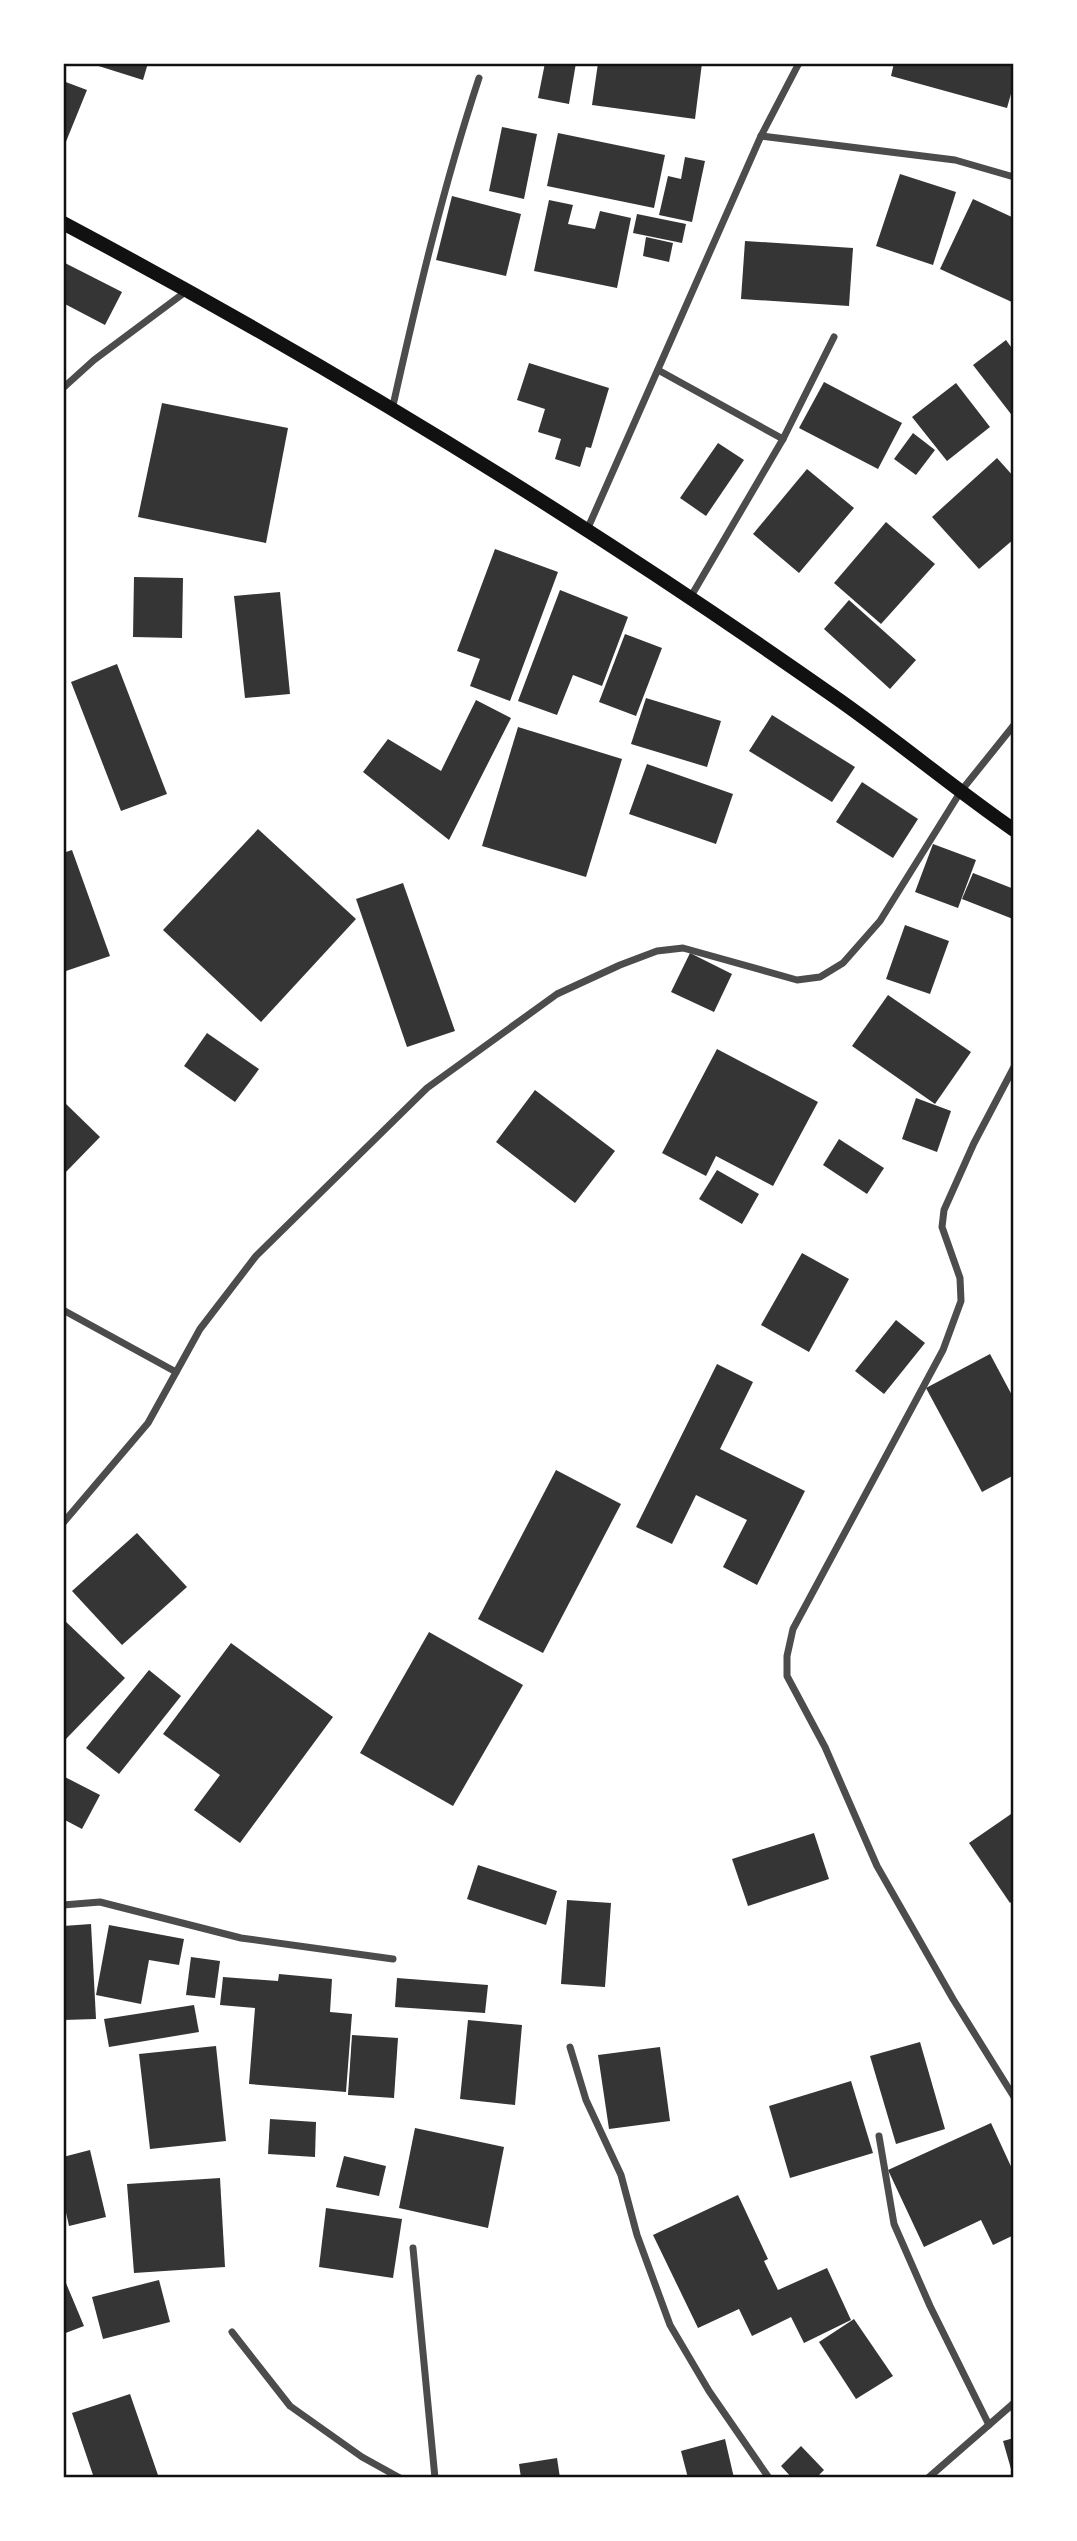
<svg xmlns="http://www.w3.org/2000/svg" width="1077" height="2541" font-family="'Source Sans 3',sans-serif">
	<style>
		.building { fill: #353535 }
		.lines { fill: none; stroke-linecap: round; stroke-linejoin: round }
		.minor { stroke: #4c4c4c; stroke-width: 7 }
		.secondary { stroke: #111; stroke-width: 14 }
		.neatline { fill: none; stroke: #111; stroke-width: 2.5 }
	</style>
	<rect width="100%" height="100%" fill="#fff"/>
	<!-- building -->
	<g class="building">
		<path d="M89 63H148L143 80Z"/>
		<path d="M545 63H576L569 104 538 98Z"/>
		<path d="M598 63H702L695 119 592 105Z"/>
		<path d="M894 63H1014V83L1007 108 891 76Z"/>
		<path d="M63 81 87 90 63 149Z"/>
		<path d="M502 127 537 134 524 199 489 191Z"/>
		<path d="M558 133 665 155 654 208 547 186Z"/>
		<path d="M685 157 705 161 692 222 659 215 668 176 681 179Z"/>
		<path d="M900 174 956 192 933 265 876 246Z"/>
		<path d="M452 196 521 214 506 276 436 260Z"/>
		<path d="M973 199 1014 218V303L940 269Z"/>
		<path d="M549 200 573 205 568 224 595 229 600 211 631 218 617 288 534 271Z"/>
		<path d="M637 214 686 224 682 243 633 233Z"/>
		<path d="M646 237 673 243 669 262 643 256Z"/>
		<path d="M745 241 853 248 849 306 741 299Z"/>
		<path d="M63 262 122 292 105 325 63 303Z"/>
		<path d="M1006 340 1014 351V418L973 365Z"/>
		<path d="M529 363 609 388 591 448 586 447 580 467 555 459 561 439 538 432 545 409 517 400Z"/>
		<path d="M824 382 902 423 878 469 799 428Z"/>
		<path d="M956 383 990 427 947 461 912 417Z"/>
		<path d="M162 403 288 428 266 543 138 517Z"/>
		<path d="M913 433 935 450 916 475 894 459Z"/>
		<path d="M718 443 744 460 706 516 680 498Z"/>
		<path d="M997 458 1014 477V539L979 569 932 517Z"/>
		<path d="M807 469 854 508 799 573 753 534Z"/>
		<path d="M886 522 935 564 881 624 834 583Z"/>
		<path d="M495 549 558 572 510 701 470 686 480 659 457 651Z"/>
		<path d="M134 577 183 578 182 638 133 637Z"/>
		<path d="M560 590 628 617 602 686 573 675 557 715 518 701Z"/>
		<path d="M280 592 290 694 245 698 234 596Z"/>
		<path d="M849 600 916 660 890 689 824 629Z"/>
		<path d="M625 634 662 648 636 716 599 702Z"/>
		<path d="M117 664 167 794 121 811 71 682Z"/>
		<path d="M646 698 721 721 707 767 631 744Z"/>
		<path d="M476 700 511 718 449 840 363 772 388 739 441 771Z"/>
		<path d="M772 715 855 767 832 802 749 751Z"/>
		<path d="M518 727 622 759 586 877 482 846Z"/>
		<path d="M647 764 733 794 716 844 629 814Z"/>
		<path d="M862 782 918 819 893 858 836 822Z"/>
		<path d="M258 829 356 919 261 1022 163 930Z"/>
		<path d="M933 844 976 860 958 908 915 892Z"/>
		<path d="M72 850 110 956 63 972V853Z"/>
		<path d="M973 873 1014 889 1013 919 962 899Z"/>
		<path d="M403 883 455 1031 407 1047 356 899Z"/>
		<path d="M905 925 949 941 930 994 886 979Z"/>
		<path d="M690 953 732 974 714 1012 671 992Z"/>
		<path d="M888 995 971 1052 935 1104 852 1046Z"/>
		<path d="M207 1033 259 1069 235 1102 184 1066Z"/>
		<path d="M717 1049 818 1102 773 1186 716 1156 706 1176 662 1153Z"/>
		<path d="M535 1090 615 1151 575 1203 496 1142Z"/>
		<path d="M916 1098 951 1111 937 1152 902 1139Z"/>
		<path d="M63 1101 100 1137 63 1175Z"/>
		<path d="M839 1139 884 1168 867 1194 823 1165Z"/>
		<path d="M717 1170 759 1194 742 1224 699 1199Z"/>
		<path d="M802 1253 849 1279 809 1352 761 1325Z"/>
		<path d="M896 1320 925 1343 884 1394 855 1371Z"/>
		<path d="M990 1354 1014 1399V1475L982 1492 926 1388Z"/>
		<path d="M717 1364 753 1382 720 1449 805 1491 757 1585 723 1567 747 1520 696 1495 672 1544 636 1527Z"/>
		<path d="M556 1470 621 1504 543 1653 478 1619Z"/>
		<path d="M137 1533 187 1587 122 1645 72 1591Z"/>
		<path d="M63 1619 125 1678 65 1740 63 1738Z"/>
		<path d="M429 1632 523 1685 453 1806 360 1753Z"/>
		<path d="M231 1643 333 1717 240 1843 194 1810 220 1775 163 1734Z"/>
		<path d="M149 1670 181 1696 119 1774 86 1748Z"/>
		<path d="M63 1776 100 1795 82 1829 63 1819Z"/>
		<path d="M1014 1812V1900L1010 1903 969 1843Z"/>
		<path d="M814 1833 829 1879 748 1906 732 1859Z"/>
		<path d="M478 1865 557 1891 546 1925 467 1899Z"/>
		<path d="M567 1900 611 1903 605 1987 561 1984Z"/>
		<path d="M91 1924 96 2019 63 2020V1926Z"/>
		<path d="M109 1925 184 1939 179 1965 149 1960 141 2004 96 1995Z"/>
		<path d="M191 1957 220 1961 215 1998 186 1995Z"/>
		<path d="M279 1974 332 1979 330 2012 352 2014 346 2092 249 2084 255 2008 220 2005 223 1977 278 1981Z"/>
		<path d="M397 1978 488 1985 485 2013 395 2007Z"/>
		<path d="M194 2005 199 2032 109 2047 104 2019Z"/>
		<path d="M468 2020 522 2025 515 2105 460 2099Z"/>
		<path d="M352 2035 398 2038 394 2098 348 2095Z"/>
		<path d="M920 2042 945 2129 896 2144 870 2056Z"/>
		<path d="M216 2046 226 2141 150 2149 139 2054Z"/>
		<path d="M660 2047 670 2121 609 2129 598 2055Z"/>
		<path d="M851 2081 873 2153 790 2178 769 2106Z"/>
		<path d="M270 2119 316 2122 315 2157 268 2154Z"/>
		<path d="M991 2123 1014 2173V2235L993 2245 981 2220 924 2247 888 2170Z"/>
		<path d="M415 2128 504 2147 488 2228 399 2208Z"/>
		<path d="M90 2150 106 2217 69 2226 63 2199V2157Z"/>
		<path d="M344 2156 386 2166 379 2196 336 2187Z"/>
		<path d="M220 2178 225 2267 134 2273 127 2184Z"/>
		<path d="M738 2195 768 2259 764 2261 778 2290 827 2268 851 2320 804 2343 791 2317 752 2336 739 2309 698 2328 653 2235Z"/>
		<path d="M326 2208 402 2219 393 2278 319 2267Z"/>
		<path d="M63 2276 84 2326 63 2334Z"/>
		<path d="M159 2280 170 2322 103 2339 92 2297Z"/>
		<path d="M854 2319 893 2376 856 2399 819 2342Z"/>
		<path d="M130 2394 159 2478H94L72 2413Z"/>
		<path d="M1014 2438V2476H1013L1003 2441Z"/>
		<path d="M725 2439 734 2478H688L681 2451Z"/>
		<path d="M801 2446 824 2470 816 2478H792L781 2466Z"/>
		<path d="M557 2458 560 2478H521L519 2464Z"/>
	</g>
	<g class="lines">
		<!-- minor -->
		<g class="minor">
			<path d="M761 136 955 160 1014 177"/>
			<path d="M658 370 783 439"/>
			<path d="M63 388 94 360 188 290"/>
			<path d="M392 410C417 298 443 187 479 78"/>
			<path d="M587 530 761 136 799 63"/>
			<path d="M690 598 783 439 834 337"/>
			<path d="M1014 1067 974 1143 944 1210 942 1227 960 1278 961 1301 943 1350 793 1629 787 1656V1676L825 1747 877 1866 953 1999 1014 2097"/>
			<path d="M63 1310 176 1372"/>
			<path d="M63 1523 148 1423 200 1329 256 1256 427 1088 557 994 620 965 657 951 683 948 797 980 820 977 843 963 880 921 961 791 1014 725"/>
			<path d="M63 1905 100 1902 241 1938 393 1959"/>
			<path d="M570 2047 586 2100 621 2175 637 2235 670 2325 709 2391 769 2478"/>
			<path d="M879 2136 894 2224 930 2306 989 2425"/>
			<path d="M413 2248 435 2478"/>
			<path d="M232 2332 290 2406 362 2457 400 2478"/>
			<path d="M928 2478 1014 2403"/>
		</g>
		<!-- secondary -->
		<path class="secondary" d="M63 223C328 364 586 522 832 695 894 738 952 787 1014 830"/>
	</g>
	<!-- border -->
	<rect width="1077" height="2541" fill="none" stroke="#ffffff" stroke-width="130"/>
	<rect x="65" y="65" width="947" height="2411" class="neatline"/>
</svg>
